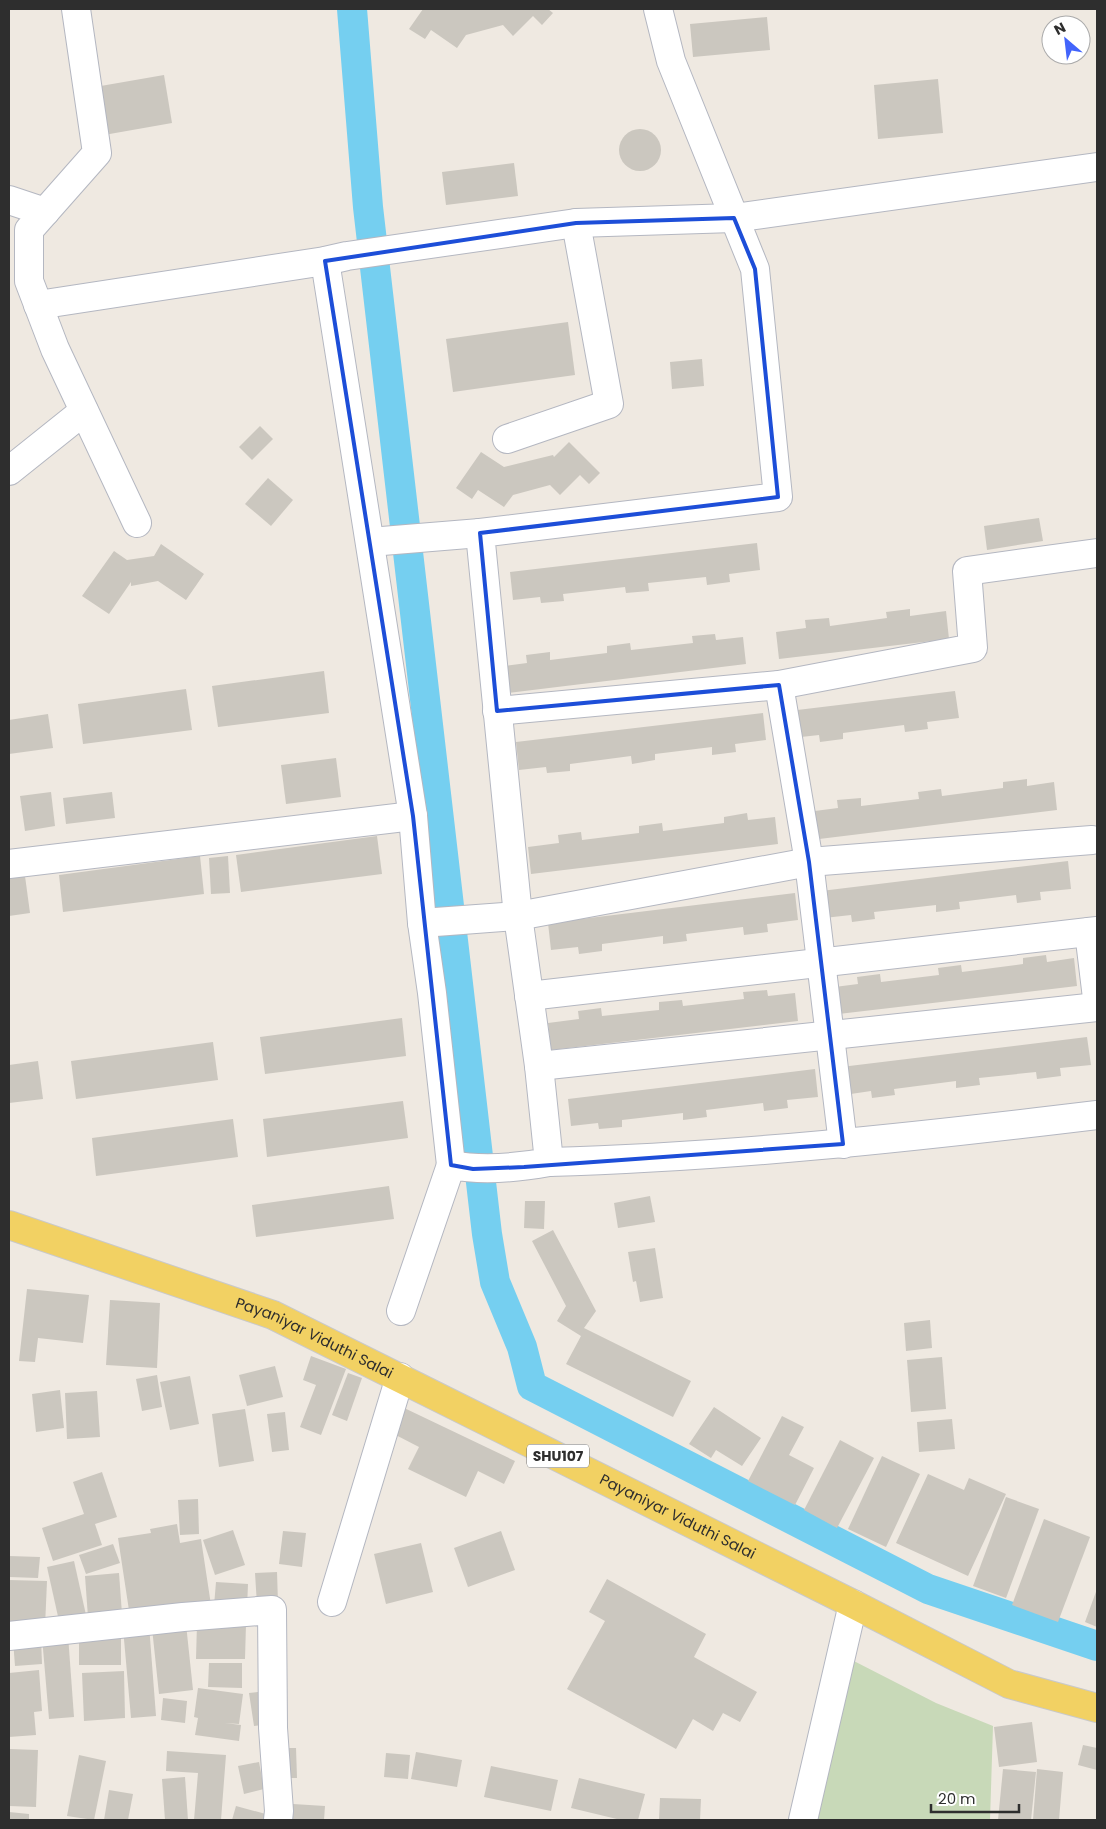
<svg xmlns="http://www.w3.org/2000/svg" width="1106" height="1829" font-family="Poppins,sans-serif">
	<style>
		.cemetery { fill: #c8d9b8 }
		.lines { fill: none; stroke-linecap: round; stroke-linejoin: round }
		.canal { stroke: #75cff0; stroke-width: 30 }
		.building { fill: #cbc7bf }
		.minor-casing { stroke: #b4b7c1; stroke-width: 30 }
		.primary-casing { stroke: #c9c9c9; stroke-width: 30 }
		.minor { stroke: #fff; stroke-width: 28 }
		.primary { stroke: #f2d163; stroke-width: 28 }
		.marked { fill: none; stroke: #1d4ed8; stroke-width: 4; stroke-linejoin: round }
		.labels { text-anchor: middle; stroke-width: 5; stroke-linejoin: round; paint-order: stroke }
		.shield { fill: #fff; stroke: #6d6d6d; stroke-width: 1 }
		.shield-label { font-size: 14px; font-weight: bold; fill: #2e2e2e }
		.street-label { font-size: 15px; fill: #2e2e2e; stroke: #fff }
	</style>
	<rect width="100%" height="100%" fill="#efe9e1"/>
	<!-- cemetery -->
	<path class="cemetery" d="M848 1658 936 1703 993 1726 990 1820H813Z"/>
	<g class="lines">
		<!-- canal -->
		<path class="canal" d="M352 9 368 207 487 1234 495 1282 522 1347 532 1386 928 1589 1097 1646"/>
	</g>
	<!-- building -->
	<g class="building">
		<path d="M423 9H548L553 13 542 25 533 16 513 36 503 25 466 35 457 48 431 30 425 39 409 29Z"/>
		<path d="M767 17 770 50 693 57 690 24Z"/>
		<path d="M164 75 172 123 104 135 95 87Z"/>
		<path d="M938 79 943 133 878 139 874 85Z"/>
		<circle cx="640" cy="150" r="21"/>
		<path d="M514 163 518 196 446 205 442 172Z"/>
		<path d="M568 322 575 375 453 392 446 339Z"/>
		<path d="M702 359 704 386 672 389 670 362Z"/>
		<path d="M260 426 273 439 252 460 239 447Z"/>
		<path d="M569 442 600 473 589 484 580 475 560 495 550 485 513 495 504 507 478 490 472 499 456 488 481 452 504 467 553 455 554 457Z"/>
		<path d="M268 478 293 500 271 526 245 504Z"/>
		<path d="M1039 518 1043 541 987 550 984 526Z"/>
		<path d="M757 543 760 570 729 574 730 582 707 585 706 577 648 583 649 591 626 593 625 587 563 594 564 601 541 603 540 597 513 600 510 572Z"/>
		<path d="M161 544 204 574 186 600 158 581 131 586V582L109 614 82 596 114 551 127 560 154 556Z"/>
		<path d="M910 609V616L946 611 949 639 779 659 776 632 806 628 805 620 829 618 830 626 887 618 886 612Z"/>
		<path d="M715 634 716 640 743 637 746 664 499 694 496 667 527 663 526 655 550 652V660L607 653V646L630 643 631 650 693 643 692 636Z"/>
		<path d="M324 671 329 713 218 727 212 686Z"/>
		<path d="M186 689 192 730 83 744 78 704Z"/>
		<path d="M955 691 959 718 927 722 928 729 905 732 904 725 843 733V739L820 742 819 735 792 738 789 711Z"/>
		<path d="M763 713 766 740 735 744 736 752 712 755V747L655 754V760L632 764 631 756 570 764V771L547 773 546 767 519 770 516 742Z"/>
		<path d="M48 714 53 748 9 754V720Z"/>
		<path d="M336 758 341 797 286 804 281 765Z"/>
		<path d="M1027 779V786L1054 782 1057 810 811 840 807 812 838 808 837 800 861 798V806L919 799 918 792 941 789 942 796 1003 788V782Z"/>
		<path d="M51 792 55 826 25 831 20 796Z"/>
		<path d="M112 792 115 818 66 824 63 798Z"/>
		<path d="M747 813 748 820 775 817 778 844 531 874 528 847 559 843 558 835 581 832 582 840 639 833V826L662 823 663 831 724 823V817Z"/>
		<path d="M377 836 382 874 241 892 236 855Z"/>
		<path d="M200 856 204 894 63 912 59 875Z"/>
		<path d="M228 856 230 893 211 894 209 858Z"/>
		<path d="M1068 861 1071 889 1040 892 1041 900 1017 903 1016 895 959 902 960 909 936 912V905L874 912 875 919 852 922 851 915 824 918 821 891Z"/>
		<path d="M25 876 30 913 9 916V878Z"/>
		<path d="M795 893 798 920 767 924 768 932 744 935 743 927 686 934 687 941 663 944V936L602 944V951L579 954 578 947 551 950 548 923Z"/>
		<path d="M1046 955 1047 962 1074 958 1077 986 830 1015 827 988 858 984 857 977 880 974 881 982 939 975 938 968 961 965 962 972 1023 964V958Z"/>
		<path d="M767 990 768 996 795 993 798 1021 551 1050 548 1023 579 1019 578 1011 601 1008 602 1016 659 1010V1002L682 1000 683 1006 744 999 743 992Z"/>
		<path d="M402 1018 406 1056 265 1074 260 1037Z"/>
		<path d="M1087 1037 1091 1065 1060 1068 1061 1076 1037 1079 1036 1072 979 1078 980 1085 956 1088V1081L894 1089 895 1095 872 1098 871 1091 844 1095 841 1067Z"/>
		<path d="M213 1042 218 1080 76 1099 71 1061Z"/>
		<path d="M38 1061 43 1099 9 1103V1065Z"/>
		<path d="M815 1069 818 1097 787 1100 788 1108 764 1111 763 1103 706 1110 707 1117 683 1120V1113L622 1120V1127L599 1129 598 1123 571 1126 568 1099Z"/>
		<path d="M403 1101 408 1138 267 1157 263 1119Z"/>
		<path d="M233 1119 238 1157 96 1176 92 1138Z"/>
		<path d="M389 1186 394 1219 256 1237 252 1205Z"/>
		<path d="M650 1196 655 1222 618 1228 614 1203Z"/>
		<path d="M525 1201H545L544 1229 524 1228Z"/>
		<path d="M553 1230 596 1311 584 1328 691 1381 673 1417 566 1364 581 1336 557 1321 566 1306 532 1241Z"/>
		<path d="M655 1248 663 1298 640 1302 636 1281 633 1282 628 1252Z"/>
		<path d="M27 1289 89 1295 83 1343 38 1338 35 1362 19 1361Z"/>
		<path d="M110 1300 160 1303 157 1368 106 1365Z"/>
		<path d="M930 1320 932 1348 906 1351 904 1323Z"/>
		<path d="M311 1356 346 1369 321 1435 300 1427 316 1385 303 1380Z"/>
		<path d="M942 1357 946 1409 911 1412 907 1360Z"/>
		<path d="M275 1366 283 1397 247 1406 239 1375Z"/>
		<path d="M348 1373 362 1378 347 1421 332 1415Z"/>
		<path d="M157 1375 162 1407 142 1411 136 1379Z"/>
		<path d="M190 1376 199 1424 170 1430 160 1382Z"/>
		<path d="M60 1390 64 1428 36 1432 32 1394Z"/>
		<path d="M97 1391 100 1437 67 1439 65 1393Z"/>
		<path d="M400 1406 515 1461 504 1484 478 1471 466 1497 408 1469 419 1447 388 1431Z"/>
		<path d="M714 1407 761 1438 742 1466 716 1450 711 1458 689 1444Z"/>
		<path d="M245 1409 254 1461 219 1467 212 1414Z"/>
		<path d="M285 1412 289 1450 272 1452 267 1414Z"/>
		<path d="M782 1416 804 1427 789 1455 814 1468 795 1505 748 1481Z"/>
		<path d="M952 1419 955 1449 919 1452 917 1422Z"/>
		<path d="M840 1440 874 1458 837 1528 804 1510Z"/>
		<path d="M882 1456 920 1474 886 1547 848 1529Z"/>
		<path d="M102 1472 117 1517 95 1524 102 1545 53 1561 42 1528 84 1514 73 1482Z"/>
		<path d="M928 1474 964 1490 969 1478 1006 1494 968 1576 896 1543Z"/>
		<path d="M1006 1497 1039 1509 1006 1598 973 1586Z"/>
		<path d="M198 1499 199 1534 180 1535 178 1500Z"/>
		<path d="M1044 1519 1090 1537 1058 1622 1012 1605Z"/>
		<path d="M177 1524 180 1543 201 1539 211 1605 130 1617 118 1538 151 1533 150 1529Z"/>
		<path d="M233 1530 245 1565 215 1575 203 1540Z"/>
		<path d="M283 1531 306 1533 302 1567 279 1564Z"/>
		<path d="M501 1531 515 1570 468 1587 454 1548Z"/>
		<path d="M421 1543 433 1592 386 1604 374 1554Z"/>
		<path d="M113 1544 120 1563 86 1574 79 1555Z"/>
		<path d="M9 1556 40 1557 38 1578 9 1577Z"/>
		<path d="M74 1561 86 1615 59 1621 47 1567Z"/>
		<path d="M277 1572 278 1604 257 1605 255 1573Z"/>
		<path d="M119 1573 122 1614 88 1617 85 1576Z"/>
		<path d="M607 1579 706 1634 694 1657 757 1692 740 1722 723 1713 713 1731 693 1719 676 1749 567 1689 605 1621 589 1612Z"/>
		<path d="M9 1580 47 1581 45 1627 9 1625Z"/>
		<path d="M216 1582 248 1584 247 1608 214 1606Z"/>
		<path d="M1097 1589V1627L1085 1622Z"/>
		<path d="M197 1623 246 1624 245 1659H196Z"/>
		<path d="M186 1624 193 1690 159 1694 152 1628Z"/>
		<path d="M149 1625 156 1716 131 1718 123 1628Z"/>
		<path d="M68 1635 74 1717 49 1719 42 1637Z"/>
		<path d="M41 1638 42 1664 15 1666 13 1640Z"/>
		<rect x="79" y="1638" width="42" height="27"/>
		<path d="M209 1663H242V1688L208 1687Z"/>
		<path d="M39 1670 42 1711 34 1712 36 1735 9 1737V1673Z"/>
		<path d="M124 1671 125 1718 84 1721 82 1673Z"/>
		<path d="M198 1688 243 1694 239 1724 225 1723 241 1725 239 1741 195 1735 198 1718 194 1717Z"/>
		<path d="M265 1691 270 1724 254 1726 249 1693Z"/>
		<path d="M163 1698 187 1701 185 1723 161 1720Z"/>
		<path d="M1032 1722 1037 1762 999 1767 994 1727Z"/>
		<path d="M1083 1745 1097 1748V1770L1078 1765Z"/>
		<path d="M281 1748H296L297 1778H283Z"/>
		<path d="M9 1749 38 1750 36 1807 9 1806Z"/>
		<path d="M167 1751 226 1755 221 1820H194L198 1773 166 1771Z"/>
		<path d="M416 1752 462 1760 457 1787 411 1779Z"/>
		<path d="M386 1753 410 1755 408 1779 384 1777Z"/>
		<path d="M79 1755 106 1761 94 1820 67 1816Z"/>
		<path d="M259 1762 264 1789 244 1794 238 1766Z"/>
		<path d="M491 1766 558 1780 551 1811 484 1797Z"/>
		<path d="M1003 1769 1036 1772 1031 1820H998Z"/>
		<path d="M1037 1769 1063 1772 1059 1820H1033Z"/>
		<path d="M185 1777 188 1820H165L162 1779Z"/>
		<path d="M579 1778 645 1794 638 1820H621L571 1808Z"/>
		<path d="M109 1790 133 1794 128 1820H104Z"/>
		<path d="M660 1798 701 1799 700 1820H659Z"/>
		<path d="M293 1804 325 1806 324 1820H292Z"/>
		<path d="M236 1806 273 1816 272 1820H232Z"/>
		<path d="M9 1812 29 1814V1820H9Z"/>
	</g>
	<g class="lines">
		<defs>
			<g id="minor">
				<path d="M76 9 97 153 29 230V281L55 349 137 523"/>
				<path d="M9 200 45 212"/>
				<path d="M325 261 413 816 422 923 432 993 451 1165"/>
				<path d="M38 305 325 261 347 256 576 223 734 218 1097 167"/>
				<path d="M507 439 609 404 576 223"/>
				<path d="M9 471 84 411"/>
				<path d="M370 542 480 533"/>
				<path d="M779 685 809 862 843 1144"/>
				<path d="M497 711 779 685 973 648 967 571 1097 553"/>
				<path d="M9 864 413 816"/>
				<path d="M422 923 518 916 809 862 1092 840"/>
				<path d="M1089 932 1097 998"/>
				<path d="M529 996 1097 931"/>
				<path d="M539 1066 1097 1007"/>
				<path d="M549 1162C732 1157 915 1137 1097 1115"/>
				<path d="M401 1311 451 1165C483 1171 516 1168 549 1162L539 1066 518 916 480 533 778 497 755 269 671 61 658 9"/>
				<path d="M332 1602 400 1377"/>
				<path d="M9 1636 183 1617 272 1610 273 1728 279 1811 278 1820"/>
				<path d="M803 1820 853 1604"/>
			</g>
			<g id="primary">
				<path id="s1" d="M9 1225 273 1315 853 1604 1009 1684 1097 1708"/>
			</g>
		</defs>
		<!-- minor casing -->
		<use href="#minor" class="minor-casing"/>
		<!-- primary casing -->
		<use href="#primary" class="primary-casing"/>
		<!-- minor -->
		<use href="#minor" class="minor"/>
		<!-- primary -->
		<use href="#primary" class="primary"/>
	</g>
	<!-- marked area -->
	<path class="marked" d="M734 218 755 269 778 497 480 533 497 711 779 685 809 862 843 1144 524 1167 473 1169 451 1165 413 816 325 261 576 223Z"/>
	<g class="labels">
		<!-- shield labels -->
		<rect class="shield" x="527" y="1444.5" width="62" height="23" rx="4"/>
		<g class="shield-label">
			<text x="558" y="1461">SHU107</text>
		</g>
		<!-- street labels -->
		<g class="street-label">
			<text dy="5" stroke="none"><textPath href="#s1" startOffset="326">Payaniyar Viduthi Salai</textPath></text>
			<text dy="5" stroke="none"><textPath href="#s1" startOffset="731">Payaniyar Viduthi Salai</textPath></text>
		</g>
	</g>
	<!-- border -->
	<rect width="1106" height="1829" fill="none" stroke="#2e2e2e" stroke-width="20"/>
	<!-- north arrow -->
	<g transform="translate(1066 40) rotate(332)"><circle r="24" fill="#ffffff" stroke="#ababab"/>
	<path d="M0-4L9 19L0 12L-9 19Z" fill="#4264fb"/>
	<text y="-8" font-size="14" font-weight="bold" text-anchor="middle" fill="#2e2e2e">N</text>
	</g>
	<!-- scale -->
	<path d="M931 1804v8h88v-8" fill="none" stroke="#2e2e2e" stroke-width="2.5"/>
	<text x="938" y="1804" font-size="15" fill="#2e2e2e" stroke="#ffffff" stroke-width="4" paint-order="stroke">20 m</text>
</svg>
